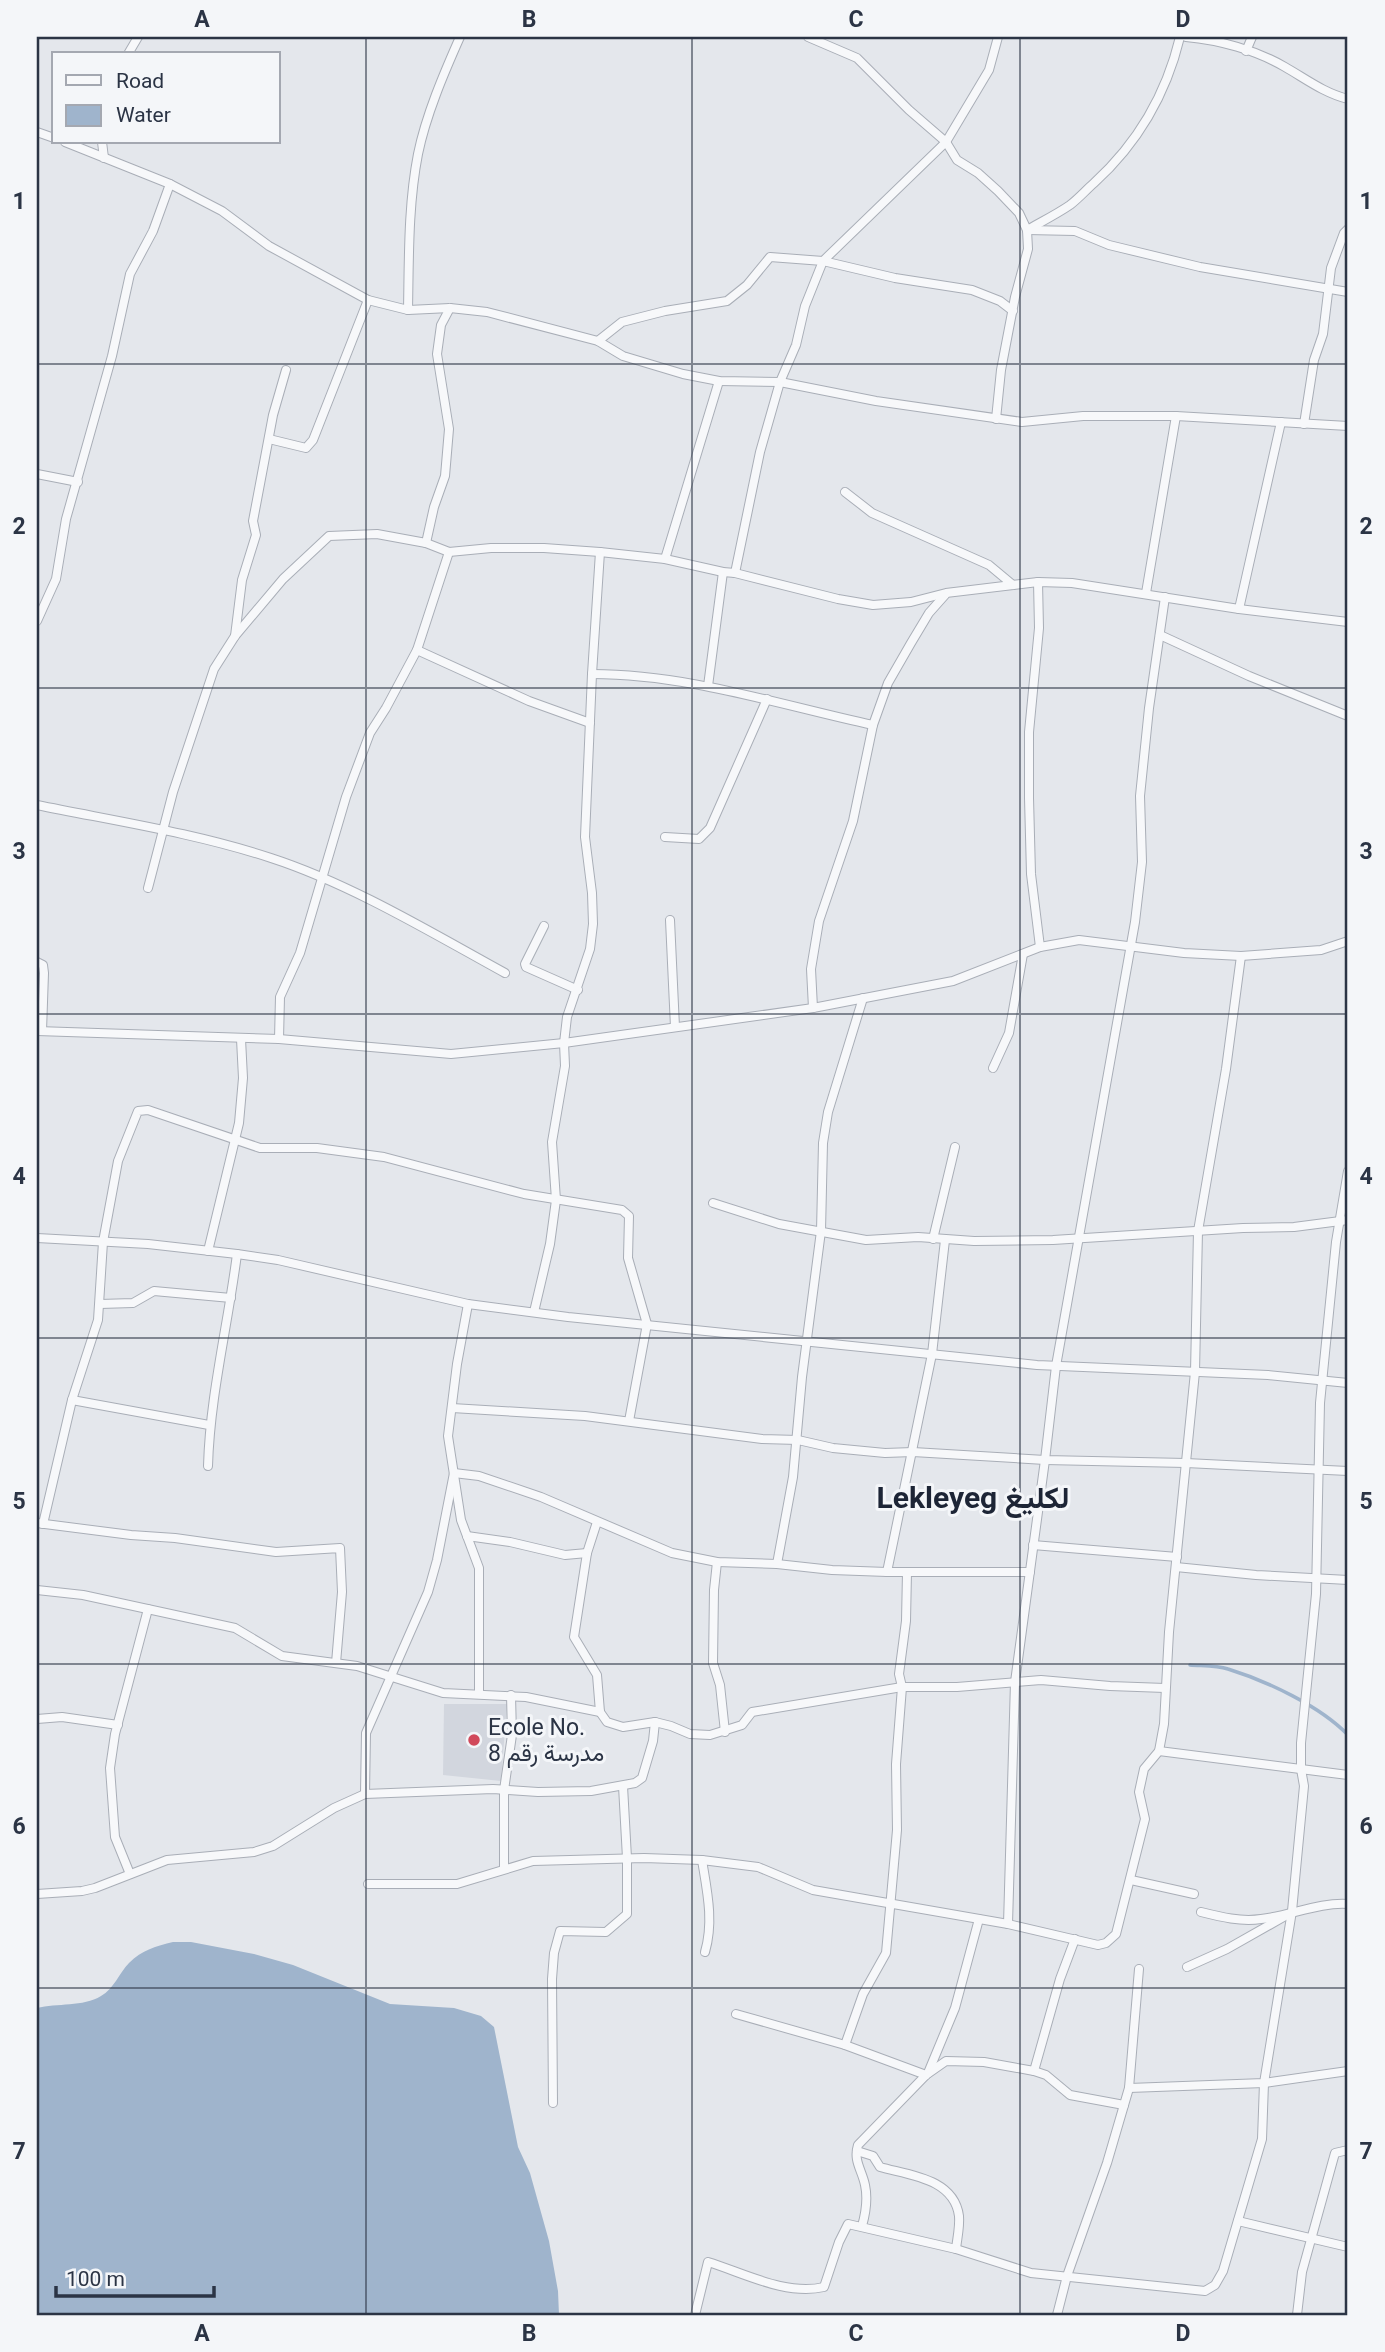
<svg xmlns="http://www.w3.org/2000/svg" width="1385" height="2352" font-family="Roboto,Vazirmatn,sans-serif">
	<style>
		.built { fill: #d2d6de }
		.water { fill: #9fb4cc }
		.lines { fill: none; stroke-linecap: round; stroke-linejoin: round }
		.stream { stroke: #9fb4cc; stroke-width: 3.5 }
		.street-casing { stroke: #a9aeb7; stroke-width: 10 }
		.street { stroke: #f7f8fa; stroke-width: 8 }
		.grid { fill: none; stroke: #2b3445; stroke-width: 2; stroke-opacity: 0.55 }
		.poi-dot { fill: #d1495b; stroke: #f4f6f9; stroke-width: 2.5 }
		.labels { text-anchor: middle; stroke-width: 6; stroke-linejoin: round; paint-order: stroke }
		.poi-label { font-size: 23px; fill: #2b3445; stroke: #f4f6f9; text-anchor: start }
		.district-label { font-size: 30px; font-weight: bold; fill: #1d2536; stroke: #f4f6f9 }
		.neatline { fill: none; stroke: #2b3445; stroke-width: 2.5 }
		.grid-label { font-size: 23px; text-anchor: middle; font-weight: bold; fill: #2b3445 }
	</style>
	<rect width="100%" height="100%" fill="#e4e7ec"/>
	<!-- built -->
	<path class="built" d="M444 1704H507L501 1781 443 1775Z"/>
	<!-- water -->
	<path class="water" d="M173 1942H191L254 1954 293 1965 390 2004 454 2008 481 2016 494 2027 518 2147 530 2173 549 2241 558 2291 559 2315H37V2008C57 2003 83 2007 101 1996 114 1989 119 1973 129 1963 142 1950 156 1946 173 1942Z"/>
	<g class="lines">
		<!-- stream -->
		<path class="stream" d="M1190 1665C1202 1666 1216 1665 1228 1669 1267 1681 1320 1706 1348 1735"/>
		<defs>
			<g id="street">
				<path d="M808 37 857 58 909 110 946 142 957 160 978 173 998 191 1019 213 1027 230 1028 249 1015 297 1001 370 996 419"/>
				<path d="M1186 37C1219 40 1256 50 1285 67 1306 79 1324 93 1348 99"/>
				<path d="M1246 51 1252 37"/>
				<path d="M128 54 138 37"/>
				<path d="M37 132 54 138"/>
				<path d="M65 142 170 184 222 211 269 246 368 300 408 310 450 308 487 312 598 341 623 356 683 374 719 381 780 382 876 401 1022 422 1083 416H1176L1348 426"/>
				<path d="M102 142 104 158"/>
				<path d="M1027 230 1075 231 1109 245 1200 267 1348 292"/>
				<path d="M1027 230C1041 222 1057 214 1070 205 1078 199 1086 190 1094 183 1138 143 1166 95 1180 37"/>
				<path d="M408 310C409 259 408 205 418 154 426 115 444 73 460 37"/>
				<path d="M598 341 622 322 665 311 727 301 747 285 770 257 823 261 895 278 972 290 1000 301 1013 311"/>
				<path d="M1304 424 1314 360 1323 334 1331 268 1344 233 1348 229"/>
				<path d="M269 439 306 448 313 440 368 300"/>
				<path d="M37 474 78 482"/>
				<path d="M845 492 872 513 989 565 1013 585"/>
				<path d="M426 543 434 507 445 476 449 429 437 354 441 325 450 308"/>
				<path d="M665 559 719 381"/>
				<path d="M735 573 760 452 780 382 796 345 805 306 823 261 946 142 989 70 998 37"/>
				<path d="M1038 582 1039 628 1029 732V798L1031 874 1040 947"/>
				<path d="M1146 593 1176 416"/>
				<path d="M1239 609 1281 422"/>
				<path d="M37 621 56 579 66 519 112 356 130 274 153 231 170 184"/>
				<path d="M1160 635 1249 676 1348 716"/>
				<path d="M235 636 242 580 256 535 253 521 273 415 286 370"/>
				<path d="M417 650 529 701 590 723"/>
				<path d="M592 674C688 674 780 705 873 725"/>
				<path d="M708 686 723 572"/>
				<path d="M37 805C115 821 195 833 271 858 351 884 432 933 505 973"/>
				<path d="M665 837 699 839 710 828 767 699"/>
				<path d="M148 888 173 792 214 669 235 636 283 579 329 536 377 534 426 543 449 552 491 548H544L600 552 665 559 723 572 735 573 838 599 873 605 911 602 946 593 1038 582 1072 583 1239 609 1348 622"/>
				<path d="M670 920 675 1027"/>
				<path d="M544 926 525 964 526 967 578 990"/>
				<path d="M37 962 43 965 44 973 42 1031"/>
				<path d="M813 1008 811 969 819 921 853 821 873 725 888 683 911 643 929 613 945 595"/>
				<path d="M37 1031 279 1039 451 1054 564 1043 813 1008 953 981 1040 947 1079 940 1184 953 1241 956 1321 950 1348 941"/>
				<path d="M279 1039 280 997 300 953 346 797 370 733 386 708 417 650 449 552"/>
				<path d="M993 1068 1009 1033 1023 954"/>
				<path d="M713 1203 779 1224 866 1240 918 1237 974 1241 1053 1240 1243 1228 1294 1227 1348 1220"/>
				<path d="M37 1238 148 1244 237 1254 278 1260 468 1304 568 1317 1037 1365 1268 1375 1348 1383"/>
				<path d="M933 1239 955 1147"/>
				<path d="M208 1251 239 1123 243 1078 241 1039"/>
				<path d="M100 1304 133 1303 154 1291 231 1298"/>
				<path d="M468 1304 457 1364 448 1436 461 1520 479 1568V1693"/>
				<path d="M534 1312 550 1244 556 1200 552 1142 565 1066 564 1043 567 1017 590 949 593 924 592 893 585 837 592 674 600 552"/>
				<path d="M72 1400 209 1425"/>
				<path d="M452 1408 585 1416 762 1439 798 1440 833 1448 885 1453 913 1452 1045 1460 1186 1463 1348 1471"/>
				<path d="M208 1466C210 1395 228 1325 237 1254"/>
				<path d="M597 1522 587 1553 574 1637 597 1675 600 1712 607 1722 623 1727 655 1722 671 1726 690 1734 710 1735 742 1725 752 1712 902 1687H957L1041 1680 1110 1686 1165 1688"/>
				<path d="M37 1523 131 1535 175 1538 276 1552 340 1548 342 1592 336 1663"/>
				<path d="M43 1524 72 1400 98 1320 103 1242 118 1161 138 1111 148 1110 260 1148H317L384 1157 524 1194 622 1210 629 1216 628 1258 647 1324 629 1421"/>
				<path d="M467 1536 510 1542 565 1555 587 1553"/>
				<path d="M1033 1545 1177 1557"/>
				<path d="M717 1562 714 1590 713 1663 720 1685 725 1732"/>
				<path d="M777 1564 793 1477 802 1377 821 1231 823 1143 828 1112 863 998"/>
				<path d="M1176 1567 1256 1575 1348 1580"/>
				<path d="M887 1572 932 1354 945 1240"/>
				<path d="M37 1590 83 1595 235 1628 282 1656 357 1666 443 1693 526 1697 600 1712"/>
				<path d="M37 1719 62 1717 118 1725"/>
				<path d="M1159 1751 1348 1775"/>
				<path d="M365 1794 366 1733 428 1592 437 1560 454 1473 479 1476 541 1497 672 1553 717 1562 777 1564 832 1570 887 1572H1030"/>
				<path d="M702 1860C707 1891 714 1921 705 1952"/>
				<path d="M504 1869V1790L512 1735 511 1695"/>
				<path d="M130 1874 115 1837 110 1768 115 1734 148 1609"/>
				<path d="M1131 1880 1194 1894"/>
				<path d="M368 1884H457L533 1861 644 1858 702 1860 758 1867 813 1890 1008 1924 1098 1945 1106 1943 1116 1934 1145 1819 1139 1792 1144 1769 1159 1751 1164 1724 1169 1632 1195 1372 1198 1231 1226 1069 1241 956"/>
				<path d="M37 1894 82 1891 95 1888 167 1860 254 1852 273 1846 334 1808 365 1794 493 1789 538 1792 591 1791 635 1783 642 1778 653 1741 655 1722"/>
				<path d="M1201 1912C1221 1917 1241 1922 1261 1919 1290 1916 1319 1902 1348 1904"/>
				<path d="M1008 1924 1015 1682 1045 1460 1056 1366 1135 922 1142 862 1140 796 1149 708 1165 597"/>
				<path d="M1187 1967 1227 1949 1287 1915"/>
				<path d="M736 2014 845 2045 926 2075"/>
				<path d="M845 2045 863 1994 886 1953 897 1830 896 1764 902 1687 899 1674 906 1621 907 1572"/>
				<path d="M1034 2071 1060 1979 1075 1939"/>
				<path d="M928 2073 955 2008 979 1919"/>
				<path d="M1129 2088 1264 2083 1348 2071"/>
				<path d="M553 2103 552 1979 554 1953 560 1931 606 1932 627 1914V1858L623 1786"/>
				<path d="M857 2151 873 2156 880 2167C908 2175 954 2178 959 2216 960 2227 957 2239 956 2249"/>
				<path d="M1238 2221 1348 2247"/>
				<path d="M862 2226C866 2212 868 2199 865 2185 862 2170 853 2161 858 2145L926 2075 946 2061 984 2062 1034 2071 1046 2075 1070 2095 1124 2105"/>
				<path d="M695 2315 708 2262C744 2273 786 2296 824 2287L839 2242 848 2224 956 2249 1031 2273 1205 2291 1215 2285 1223 2271 1262 2139 1264 2083 1292 1911 1304 1786 1301 1769V1743L1316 1594 1320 1403 1336 1242 1348 1171"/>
				<path d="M1057 2315 1067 2276 1107 2163 1129 2088 1139 1969"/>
				<path d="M1297 2315 1302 2272 1335 2153 1348 2150"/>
			</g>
		</defs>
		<!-- street casing -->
		<use href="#street" class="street-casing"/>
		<!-- street -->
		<use href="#street" class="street"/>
	</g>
	<!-- grid -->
	<path class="grid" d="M366 37V2315M692 37V2315M1020 37V2315M37 364H1348M37 688H1348M37 1014H1348M37 1338H1348M37 1664H1348M37 1988H1348"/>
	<!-- markers -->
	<circle class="poi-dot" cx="474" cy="1740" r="7"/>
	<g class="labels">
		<!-- poi labels -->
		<g class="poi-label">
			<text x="488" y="1735">Ecole No.<tspan x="488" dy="26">8 مدرسة رقم</tspan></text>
		</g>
		<!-- district labels -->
		<g class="district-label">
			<text x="973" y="1508">Lekleyeg لكليغ</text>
		</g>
	</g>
	<!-- border -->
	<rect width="1385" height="2352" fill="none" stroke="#f4f6f9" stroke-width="77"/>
	<!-- legend -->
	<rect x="52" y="52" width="228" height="91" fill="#f4f6f9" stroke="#a4a8b1" stroke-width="2"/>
	<rect x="66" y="75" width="35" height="10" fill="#f7f8fa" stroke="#a4a8b1" stroke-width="2"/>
	<text x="116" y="88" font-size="21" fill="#2b3445">Road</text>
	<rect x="66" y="105" width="35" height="21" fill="#9fb4cc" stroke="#a4a8b1" stroke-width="2"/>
	<text x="116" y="122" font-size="21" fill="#2b3445">Water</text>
	<!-- scale -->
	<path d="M56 2286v10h158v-10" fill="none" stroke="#2b3445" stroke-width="3.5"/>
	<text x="66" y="2286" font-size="21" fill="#2b3445" stroke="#f4f6f9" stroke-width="5" paint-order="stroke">100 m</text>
	<rect x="38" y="38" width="1308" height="2276" class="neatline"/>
	<g class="grid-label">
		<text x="202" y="27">A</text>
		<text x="529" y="27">B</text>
		<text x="856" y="27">C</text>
		<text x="1183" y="27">D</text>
		<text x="19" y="209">1</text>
		<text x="1366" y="209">1</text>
		<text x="19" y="534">2</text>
		<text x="1366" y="534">2</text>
		<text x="19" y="859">3</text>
		<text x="1366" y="859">3</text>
		<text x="19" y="1184">4</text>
		<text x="1366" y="1184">4</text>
		<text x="19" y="1509">5</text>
		<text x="1366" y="1509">5</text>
		<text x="19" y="1834">6</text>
		<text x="1366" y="1834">6</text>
		<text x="19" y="2159">7</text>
		<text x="1366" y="2159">7</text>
		<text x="202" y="2341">A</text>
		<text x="529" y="2341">B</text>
		<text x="856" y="2341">C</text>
		<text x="1183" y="2341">D</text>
	</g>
</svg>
